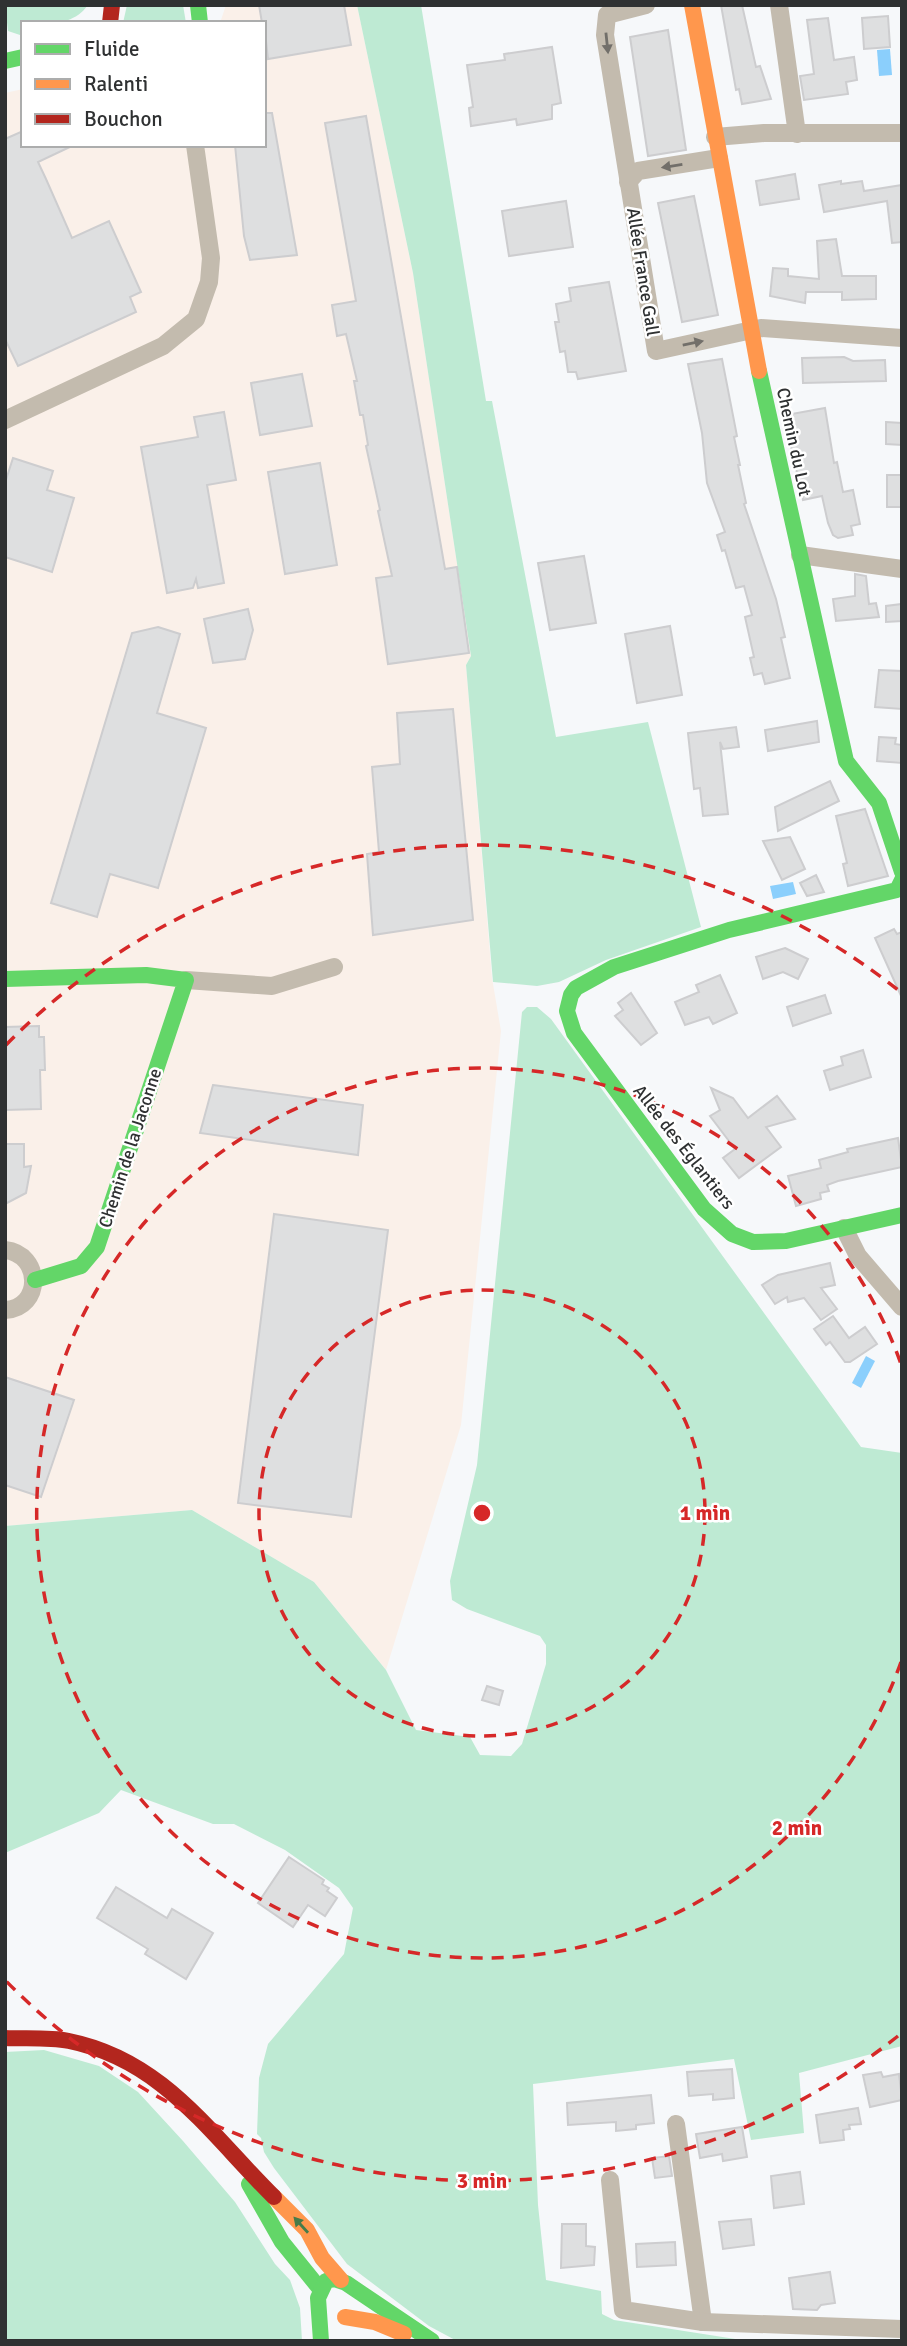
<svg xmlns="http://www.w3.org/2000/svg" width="907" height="2346" font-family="Signika,sans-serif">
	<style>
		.commercial { fill: #faf0e9 }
		.green { fill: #beead3 }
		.water { fill: #8bcffc }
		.building { fill: #dedfe0; stroke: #cdcdcf; stroke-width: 2 }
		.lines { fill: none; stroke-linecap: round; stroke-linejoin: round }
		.street { stroke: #c3bbae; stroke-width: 18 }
		.fast { stroke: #63d668; stroke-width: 16 }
		.slow { stroke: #ff974d; stroke-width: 16 }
		.jam { stroke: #b3261e; stroke-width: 16 }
		.oneway { fill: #726f6a }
		.oneway2 { fill: #467b4a }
		.ring { fill: none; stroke: #d62828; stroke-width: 3.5; stroke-dasharray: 12 9 }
		.labels { text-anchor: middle; stroke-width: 5; stroke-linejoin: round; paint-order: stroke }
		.street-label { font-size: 18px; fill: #2f3132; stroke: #fff }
		.centre { fill: #d62828; stroke: #fff; stroke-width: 3.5 }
		.ring-label { font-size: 21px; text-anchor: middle; font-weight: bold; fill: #d62828; stroke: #fff; stroke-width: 5; stroke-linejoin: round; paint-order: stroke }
	</style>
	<rect width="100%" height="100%" fill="#f6f8fa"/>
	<!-- commercial -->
	<path class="commercial" d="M226 5H357L413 273 471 656 466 665 492 978 501 1031 461 1425 386 1670 314 1582 192 1510 5 1526V93L23 89V145H264V23H220Z"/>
	<!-- green -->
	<g class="green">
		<path d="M5 5H88C72 27 48 23 23 23V36L8 31Z"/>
		<path d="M127 5H183L186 23H123Z"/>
		<path d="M357 5H421L486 401H492L556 737 648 722 701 927 606 960 559 982 537 986 493 982 466 665 471 656 413 273Z"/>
		<path d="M527 1007H537L551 1019 861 1447 902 1453V2046L799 2073 804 2133 751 2140 734 2059 533 2084 538 2205 546 2280 601 2291 602 2314 614 2320 748 2341H457L429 2326 347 2264 274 2168 264 2152 261 2138 257 2134 259 2078 268 2044 344 1954 353 1908 339 1888 285 1850 234 1824H213L121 1790 99 1813 5 1853V1526L192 1510 314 1582 386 1670 416 1730 470 1737 480 1755 511 1756 522 1744 546 1664V1645L540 1636 467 1609 452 1600 450 1581 477 1465 522 1012Z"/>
		<path d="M44 2050 99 2066 138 2092 183 2141 235 2202 275 2264 290 2280 300 2308 302 2341H5V2052Z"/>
	</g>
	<!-- water -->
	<g class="water">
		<path d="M890 49 892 75 879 76 877 50Z"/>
		<path d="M793 882 796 894 773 899 770 886Z"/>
		<path d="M866 1356 875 1361 861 1388 852 1383Z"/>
	</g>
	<!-- building -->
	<g class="building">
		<path d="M259 5H344L351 45 268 59 264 23H262Z"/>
		<path d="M721 5H742L756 67 760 66 771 99 742 104 739 89 736 90Z"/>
		<path d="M888 16 890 47 864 49 862 18Z"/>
		<path d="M828 18 834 60 854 57 857 80 846 82 848 94 804 100 800 76 814 74 807 20Z"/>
		<path d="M668 30 686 150 648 156 630 37Z"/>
		<path d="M552 47 561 103 552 105V119L517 125 516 119 471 126 469 108 473 107 467 65 505 60 504 54Z"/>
		<path d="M264 113H272L297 255 250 260 244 236 235 145H264Z"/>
		<path d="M366 116 445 569 457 567 469 653 388 664 376 578 392 576 378 511 380 510 366 446 368 445 363 415H360L354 381H357L346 334 337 336 332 305 356 301 325 123Z"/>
		<path d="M23 131V145H74L38 162 46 179 72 238 109 221 141 292 130 297 136 312 18 366 5 339V139Z"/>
		<path d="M795 174 799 199 760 205 756 181Z"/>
		<path d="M841 181V184L862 181 864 191 902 185V242L892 243 887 201 824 212 819 185Z"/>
		<path d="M694 196 718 315 682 322 658 203Z"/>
		<path d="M566 201 573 247 509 256 502 211Z"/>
		<path d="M836 239 842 276H876V299L842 300V292H806L805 303 770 296 773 268 788 269V276L819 279 817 241Z"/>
		<path d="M609 282 626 371 578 379 576 372H568L565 351 560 352 555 322H559L556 304 571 301 569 288Z"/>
		<path d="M844 357 853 361 885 360 886 381 803 383 802 358Z"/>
		<path d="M722 359 737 436 734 437 740 465H738L746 503 744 504 776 599 785 637 781 638 790 678 765 684 762 673 754 675 750 658 754 657 745 617 752 615 744 586 736 588 725 550 722 551 717 535 725 532 707 483 702 433 688 364Z"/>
		<path d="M302 374 312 426 260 435 251 383Z"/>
		<path d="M825 408 834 463 837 462 843 492 853 490 860 524 851 526 853 535 838 538 833 535 828 523 822 496 803 500 786 424V415Z"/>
		<path d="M224 412 236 480 207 485 224 583 198 588 196 579 193 588 167 593 141 447 198 437 194 417Z"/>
		<path d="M886 422 902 423V445L886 444Z"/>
		<path d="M13 458 53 471 47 490 74 498 52 572 5 557V483Z"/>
		<path d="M320 463 337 565 285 574 268 472Z"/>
		<rect x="887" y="475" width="15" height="32"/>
		<path d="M584 556 596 623 550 630 538 563Z"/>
		<path d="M855 574 866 576 869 604 876 603 879 617 836 621 833 599 855 596Z"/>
		<path d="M902 604V621L886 622V606Z"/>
		<path d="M248 609 253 630 245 659 213 663 204 619Z"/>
		<path d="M670 626 682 695 637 703 625 634Z"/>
		<path d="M158 627 180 634 157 713 206 728 158 888 110 874 97 917 51 903 132 633Z"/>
		<path d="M879 670 902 671V709L875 707Z"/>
		<path d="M453 709 473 920 373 935 367 854 379 852 372 767 400 764 397 713Z"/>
		<path d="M817 721 819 742 768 751 765 730Z"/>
		<path d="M736 727 739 747 723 749 720 742 728 814 703 816 700 788 694 789 688 733Z"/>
		<path d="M879 737 896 738 895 744 902 745V763L877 761Z"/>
		<path d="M830 781 839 801 778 831 775 807Z"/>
		<path d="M865 809 888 876 848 886 843 864 847 863 836 816Z"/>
		<path d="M790 837 805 869 782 880 763 841Z"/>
		<path d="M816 875 824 892 807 896 800 883Z"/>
		<path d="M894 929 897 934 902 932V998L875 938Z"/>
		<path d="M785 948 808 959 798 979 783 972 763 979 756 957Z"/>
		<path d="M720 975 737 1013 713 1024 709 1017 685 1025 675 1002 699 992 696 985Z"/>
		<path d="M631 993 657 1033 641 1045 615 1016 623 1010 618 1003Z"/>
		<path d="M825 995 831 1013 793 1026 787 1007Z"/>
		<path d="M39 1026V1037H44L45 1070H40L41 1109 5 1110V1027Z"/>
		<path d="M863 1050 871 1077 830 1090 824 1071 843 1065 841 1057Z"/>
		<path d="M213 1085 363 1105 358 1155 200 1133Z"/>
		<path d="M711 1088 733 1098 748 1118 777 1096 795 1119 766 1127 781 1147 739 1178 723 1158 735 1149 710 1116 720 1110Z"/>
		<path d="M898 1138 902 1167 838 1181 827 1185 829 1191 820 1193 821 1199 796 1206 788 1176 821 1168 819 1160 848 1152 847 1149Z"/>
		<path d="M5 1144H24V1167L31 1166 26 1193 5 1204Z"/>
		<path d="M274 1214 388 1230 351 1517 238 1503Z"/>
		<path d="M830 1263 835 1285 821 1288 837 1309 821 1320 804 1298 788 1302 787 1297 775 1304 762 1285 778 1275Z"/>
		<path d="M833 1316 849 1338 865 1327 877 1344 850 1362H845L830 1342 826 1345 814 1329Z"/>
		<path d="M5 1377 74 1400 41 1497 5 1485Z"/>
		<path d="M487 1686 503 1691 499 1705 482 1700Z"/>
		<path d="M289 1857 324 1880 322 1884 329 1888 327 1891 337 1898 325 1916 308 1905 293 1927 258 1903Z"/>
		<path d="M116 1887 167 1918 172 1909 213 1933 186 1979 145 1954 148 1949 97 1918Z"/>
		<path d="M732 2069 734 2098 713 2100V2094L689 2096 687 2072Z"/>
		<path d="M881 2072 883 2077 899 2074 902 2100 870 2107 863 2075Z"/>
		<path d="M651 2095 654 2123 636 2125V2129L616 2131V2122L568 2125 567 2103Z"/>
		<path d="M858 2108 861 2124 849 2125 850 2129 843 2130 844 2140 820 2143 816 2115Z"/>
		<path d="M742 2127 747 2157 723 2161 722 2154 700 2158 696 2134Z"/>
		<path d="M669 2156 672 2176 655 2178 652 2158Z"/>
		<path d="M800 2172 804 2204 774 2208 771 2176Z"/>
		<path d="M751 2219 754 2245 723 2249 719 2222Z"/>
		<path d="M562 2224H586V2246L595 2247 594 2265 561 2268Z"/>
		<path d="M675 2242 676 2265 637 2267 636 2244Z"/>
		<path d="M830 2272 835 2303 821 2305 817 2310 793 2309 789 2278Z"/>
	</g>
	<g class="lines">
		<!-- street -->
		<g class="street">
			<path d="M646 5 607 15 605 35 656 351 761 328 902 338"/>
			<path d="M779 5 797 134"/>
			<path d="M715 137 764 133H902"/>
			<path d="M628 182 638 171 719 158"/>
			<path d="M5 420 163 346 196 319 209 282 211 258 195 145"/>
			<path d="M800 555 902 569"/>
			<path d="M186 980 272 986 334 967"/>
			<path d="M844 1228 858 1256 902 1307"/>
			<path d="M5 1250C42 1254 43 1308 5 1310"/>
			<path d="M676 2124 703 2322"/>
			<path d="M610 2180 623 2310 703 2322 902 2329"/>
		</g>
		<!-- fast -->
		<g class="fast">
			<path d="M198 5 200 23"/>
			<path d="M5 61 23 57"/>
			<path d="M759 371 846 761 879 803 902 872"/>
			<path d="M902 880 897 890 729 930 614 967 576 988 571 995 567 1011 574 1033 704 1209 732 1234 753 1242 786 1241 902 1215"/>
			<path d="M5 979 146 975 186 980 97 1247 81 1266 35 1280"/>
			<path d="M249 2184 282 2242 320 2289"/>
			<path d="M321 2341 318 2298 326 2281 334 2279 346 2283 432 2341"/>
		</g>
		<!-- slow -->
		<g class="slow">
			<path d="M692 5 759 371"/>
			<path d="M274 2197 307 2230 322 2258 341 2280"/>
			<path d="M345 2317 375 2322 404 2334"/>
		</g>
		<!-- jam -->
		<g class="jam">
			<path d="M110 23 112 5"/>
			<path d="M5 2038C26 2039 49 2037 69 2041 163 2060 210 2134 274 2197"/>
		</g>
	</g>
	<!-- one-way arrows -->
	<defs><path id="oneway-solid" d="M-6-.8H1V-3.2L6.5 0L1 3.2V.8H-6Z" transform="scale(1.75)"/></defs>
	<g class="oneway">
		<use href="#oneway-solid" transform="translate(607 43) rotate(84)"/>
		<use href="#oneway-solid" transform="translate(672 166) rotate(171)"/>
		<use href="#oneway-solid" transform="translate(693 343) rotate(-12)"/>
	</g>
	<use class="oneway2" href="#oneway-solid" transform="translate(301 2225) rotate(-132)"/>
	<!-- distance rings -->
	<g class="ring">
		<circle cx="482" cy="1513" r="223"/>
		<path d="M901 1662A445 445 0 1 1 901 1364"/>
		<path d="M898 2036A668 668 0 0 1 6 1981M6 1045A668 668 0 0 1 898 990"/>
	</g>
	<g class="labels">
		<!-- street labels -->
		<g class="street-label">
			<text transform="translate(643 272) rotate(81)" y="6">Allée France Gall</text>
			<text transform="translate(794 442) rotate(78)" y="6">Chemin du Lot</text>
			<text transform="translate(684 1147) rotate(52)" y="6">Allée des Églantiers</text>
			<text transform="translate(130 1148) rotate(-72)" y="6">Chemin de la Jaconne</text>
		</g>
	</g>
	<circle cx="482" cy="1513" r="10" class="centre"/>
	<g class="ring-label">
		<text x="705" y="1520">1 min</text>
		<text x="797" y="1835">2 min</text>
		<text x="482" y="2188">3 min</text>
	</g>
	<!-- border -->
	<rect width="907" height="2346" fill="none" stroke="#2f3132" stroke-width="14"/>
	<!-- legend -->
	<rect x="21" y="21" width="245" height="126" fill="#ffffff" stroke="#acadad" stroke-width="2"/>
	<rect x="35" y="44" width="35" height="10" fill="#63d668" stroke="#acadad" stroke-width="2"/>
	<text x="84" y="56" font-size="21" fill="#2f3132">Fluide</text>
	<rect x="35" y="79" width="35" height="10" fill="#ff974d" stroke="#acadad" stroke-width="2"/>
	<text x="84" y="91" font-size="21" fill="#2f3132">Ralenti</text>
	<rect x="35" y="114" width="35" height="10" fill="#b3261e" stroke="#acadad" stroke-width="2"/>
	<text x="84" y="126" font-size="21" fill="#2f3132">Bouchon</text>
</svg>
